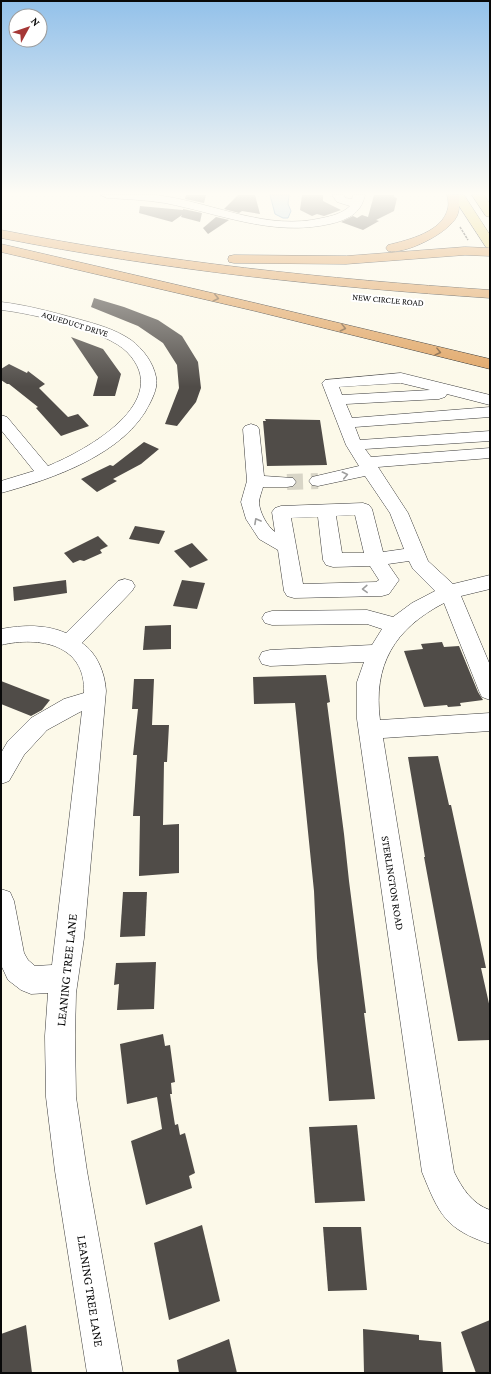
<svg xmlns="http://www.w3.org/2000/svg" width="491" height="1374" font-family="'Crimson Pro',serif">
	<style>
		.water { fill: #b5d4ec; stroke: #4684b9 }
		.building { fill: #504c48 }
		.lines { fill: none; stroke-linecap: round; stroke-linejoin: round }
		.minor-tunnel { stroke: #d8d5c7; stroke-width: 16; stroke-dasharray: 16 8; stroke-linecap: butt }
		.minor-casing { stroke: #3c3c3c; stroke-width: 1 }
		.major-casing { stroke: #1a1a1a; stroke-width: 1 }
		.highway-casing { stroke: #1a1a1a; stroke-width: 1 }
		.path { stroke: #2b2b2b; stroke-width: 1.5; stroke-dasharray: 2.5 1; stroke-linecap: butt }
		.minor { fill: #fff; fill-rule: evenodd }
		.major { fill: #e5d070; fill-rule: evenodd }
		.highway { fill: #e0a463; fill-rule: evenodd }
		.oneway { stroke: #7f5e3a }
		.oneway2 { stroke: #9d9d9d }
		.labels { text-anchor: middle; stroke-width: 4; stroke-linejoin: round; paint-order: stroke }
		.far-street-label { font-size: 9px; fill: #090909; stroke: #fff }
		.street-label { font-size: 11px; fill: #090909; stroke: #fff }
		.near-street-label { font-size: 13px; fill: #090909; stroke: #fff }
	</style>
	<rect width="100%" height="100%" fill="#fcf9e9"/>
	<!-- water -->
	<path class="water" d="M270 195H289L288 204 291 211 288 218H283L275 214Z"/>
	<!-- building -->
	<g class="building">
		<path d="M186 195H206L204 203 185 199Z"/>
		<path d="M238 195H255L260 214 242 211 239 213 224 209Z"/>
		<path d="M302 195H323V201L341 210 324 216 317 214 312 216 300 210Z"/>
		<path d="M374 195H394V197L397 198 394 211 376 220 379 221 363 230 341 222 353 216 357 218 362 215 368 217Z"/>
		<path d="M140 206 183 210V209L202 213 200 222 181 217 182 215 172 222 139 213Z"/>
		<path d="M216 217 229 220 208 234 203 228Z"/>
		<path d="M94 298 124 307 158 320 182 336 198 362 201 388 196 402 177 426 165 424 179 388 177 365 163 343 138 326 91 307Z"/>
		<path d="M71 337 103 349 121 374 115 396H93L98 377Z"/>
		<path d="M9 364 27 373 28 371 45 384 39 388 68 417 78 414 89 426 61 436 36 408 38 407 9 384H7L1 380V369Z"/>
		<path d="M265 419 320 420 327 465 267 466 263 421H266Z"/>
		<path d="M144 442 159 449 141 464 113 479 117 481 97 492 81 479 110 465 113 466Z"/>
		<path d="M135 526 165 531 159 544 129 539Z"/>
		<path d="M98 536 108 546 100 550 102 553 84 561 80 560 73 563 64 553Z"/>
		<path d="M192 543 208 560 190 568 174 551Z"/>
		<path d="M66 580 67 593 14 601 13 587Z"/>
		<path d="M182 580 205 583 197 609 173 606Z"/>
		<path d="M171 625V649L143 650 145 626Z"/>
		<path d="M442 642 444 647 459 646 478 692 483 700 460 703 461 706 448 707 447 705 424 707 404 651 423 649 421 644Z"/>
		<path d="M326 675 330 702 327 703 344 834 349 881 366 1013H364L375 1099 329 1101 317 958 314 891 295 703 254 704 253 677Z"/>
		<path d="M134 679H154L152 725H169L167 762H164L163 825 179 824V873L139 876 140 816H133L137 755H133L138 709H132Z"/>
		<path d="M1 681 50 700 42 710 31 716 1 704Z"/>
		<path d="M438 756 449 805H451L486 968H481L490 1008V1040L458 1041 424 857H425L408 757Z"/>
		<path d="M123 892H147L145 936 120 937Z"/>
		<path d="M156 962 154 1009 117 1010 119 984 114 985 116 963Z"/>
		<path d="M163 1034 165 1046 170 1045 175 1082 171 1083 172 1094H170L175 1125 178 1124 180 1135 185 1133 195 1173 189 1176 192 1188 146 1205 131 1141 162 1129 157 1097 127 1104 120 1044Z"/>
		<path d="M357 1125 365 1201 315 1203 309 1127Z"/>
		<path d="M202 1225 220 1301 169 1320 154 1243Z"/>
		<path d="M323 1227H361L367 1290 328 1291Z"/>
		<path d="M490 1320V1373H476L461 1332Z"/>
		<path d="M26 1325 32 1373H1V1334Z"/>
		<path d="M363 1329 419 1335V1340L441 1342 443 1373H364Z"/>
		<path d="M229 1339 237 1373H179L177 1360Z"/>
	</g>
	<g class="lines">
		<!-- minor-tunnel -->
		<path class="minor-tunnel" d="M287 482 318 481"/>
		<defs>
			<g id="minor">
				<path d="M101 195C121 195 143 193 163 196 216 204 268 231 322 218 332 216 343 213 350 206L337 202 332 195H344L345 198 352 199 353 195H365C361 214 347 220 330 224 273 237 221 214 165 203 146 200 126 199 107 198Z"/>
				<path d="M1 302C27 305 52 312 78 319 96 324 115 329 131 340 143 349 153 362 156 377 158 386 154 395 150 403 126 454 52 479 1 493V481L34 471 1 430V415L7 417 48 466C87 450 175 401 127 352 107 331 31 313 1 310Z"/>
				<path d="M401 373 490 395V405L447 394 445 397 439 399 346 404 352 418 490 407V417L355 427 360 440 490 431V441L365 449 371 457 490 448V458L378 467 408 513 428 561 453 584 490 575V589L461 596 490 665V700L482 697 479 691 444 603C394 629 373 665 380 720L490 713V731L383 738 454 1172C462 1188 472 1204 490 1210V1244C445 1229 439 1214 422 1172L357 719V682L364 662 270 666 262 664 259 658 262 652 270 650 372 645 382 629 367 624 272 625 265 623 262 618 265 613 272 611 367 610 393 617 412 603 435 591 413 569 409 561 388 564 399 580 389 594 382 596 294 598 287 596 284 591 278 550 259 539 246 519 241 502 247 481 243 429 245 426 251 424 257 426 259 429 264 476 293 478 296 482 293 486 287 487H263C262 491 259 498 259 503 260 513 267 526 275 532L272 512 275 508 281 506 363 503 369 505 372 509 383 552 404 549 390 513 365 476 318 486 312 485 309 481 312 477 359 466 346 445 322 383 325 380ZM401 383 430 390 342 395 339 387ZM355 515 364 553H342L336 516ZM318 517 323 560 326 565 333 567 370 566 379 580 376 582 303 584 291 518Z"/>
				<path d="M125 579 132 581 135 586 132 591 82 643C97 653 105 673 106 691L84 938 76 993 75 1036 76 1097 87 1171 123 1373H87L55 1171 46 1097 45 1036 48 993 31 994 21 990 8 980 1 965V889L10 892 14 901 24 953 28 960 35 966 52 965 82 711 78 713 47 730 24 755 9 781 1 784V753L8 741 31 718 64 699 84 693C86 644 39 636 1 645V629C23 625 45 624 66 633L118 581Z"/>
			</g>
			<g id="major">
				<path d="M452 195H464L490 235V248L486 247Z"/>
				<path d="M472 195H484L490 204V217L486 216Z"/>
			</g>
			<g id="highway">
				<path d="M447 195H459C459 203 460 209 457 216 449 233 405 255 388 251L386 248 388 245C408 240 443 232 448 208 449 204 448 199 447 195Z"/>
				<path d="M1 230C163 262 326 279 490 290V298C326 287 163 270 1 238Z"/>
				<path d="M1 244 255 303 490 359V369L255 311 1 252Z"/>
				<path d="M465 247 490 248V256L465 255 346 264 234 263 229 262 228 259 229 256 234 255 346 256Z"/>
			</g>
		</defs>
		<!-- minor casing -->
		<use href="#minor" class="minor-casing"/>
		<!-- major casing -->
		<use href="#major" class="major-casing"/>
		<!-- highway casing -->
		<use href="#highway" class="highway-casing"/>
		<!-- path -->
		<path class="path" d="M460 227 468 240"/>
		<!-- minor -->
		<use href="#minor" class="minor"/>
		<!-- major -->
		<use href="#major" class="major"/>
		<!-- highway -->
		<use href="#highway" class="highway"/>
	</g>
	<!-- one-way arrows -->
	<defs><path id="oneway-chevron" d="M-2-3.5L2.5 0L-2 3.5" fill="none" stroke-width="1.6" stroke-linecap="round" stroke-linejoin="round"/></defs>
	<g class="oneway">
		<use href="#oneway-chevron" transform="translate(216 298) rotate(13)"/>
		<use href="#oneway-chevron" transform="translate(343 328) rotate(14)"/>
		<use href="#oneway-chevron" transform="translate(438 352) rotate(14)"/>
	</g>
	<g class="oneway2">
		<use href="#oneway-chevron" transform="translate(345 475) rotate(-12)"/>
		<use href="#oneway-chevron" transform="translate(257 521) rotate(-119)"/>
		<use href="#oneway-chevron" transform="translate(365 589) rotate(178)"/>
	</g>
	<!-- sky -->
	<linearGradient id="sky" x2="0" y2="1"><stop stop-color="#93c1ea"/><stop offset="0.5" stop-color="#fefcf5"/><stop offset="1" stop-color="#fefcf5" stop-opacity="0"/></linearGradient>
	<rect width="491" height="387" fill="url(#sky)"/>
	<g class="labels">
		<!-- far-street labels -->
		<g class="far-street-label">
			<text transform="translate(388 300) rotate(5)" y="3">NEW CIRCLE ROAD</text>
			<text transform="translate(75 324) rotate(17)" y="3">AQUEDUCT DRIVE</text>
		</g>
		<!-- street labels -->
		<g class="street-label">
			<text transform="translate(393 883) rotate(81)" y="4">STERLINGTON ROAD</text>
		</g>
		<!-- near-street labels -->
		<g class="near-street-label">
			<text transform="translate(66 970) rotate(-84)" y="5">LEANING TREE LANE</text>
			<text transform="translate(91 1291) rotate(81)" y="5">LEANING TREE LANE</text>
		</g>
	</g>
	<!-- border -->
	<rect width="491" height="1374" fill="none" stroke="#090909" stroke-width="4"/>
	<!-- north arrow -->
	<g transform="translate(28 28) rotate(50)"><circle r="19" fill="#ffffff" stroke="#9d9d9d"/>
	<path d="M0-3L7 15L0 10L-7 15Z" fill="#a53736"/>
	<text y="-6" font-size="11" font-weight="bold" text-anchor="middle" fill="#090909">N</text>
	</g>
</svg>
